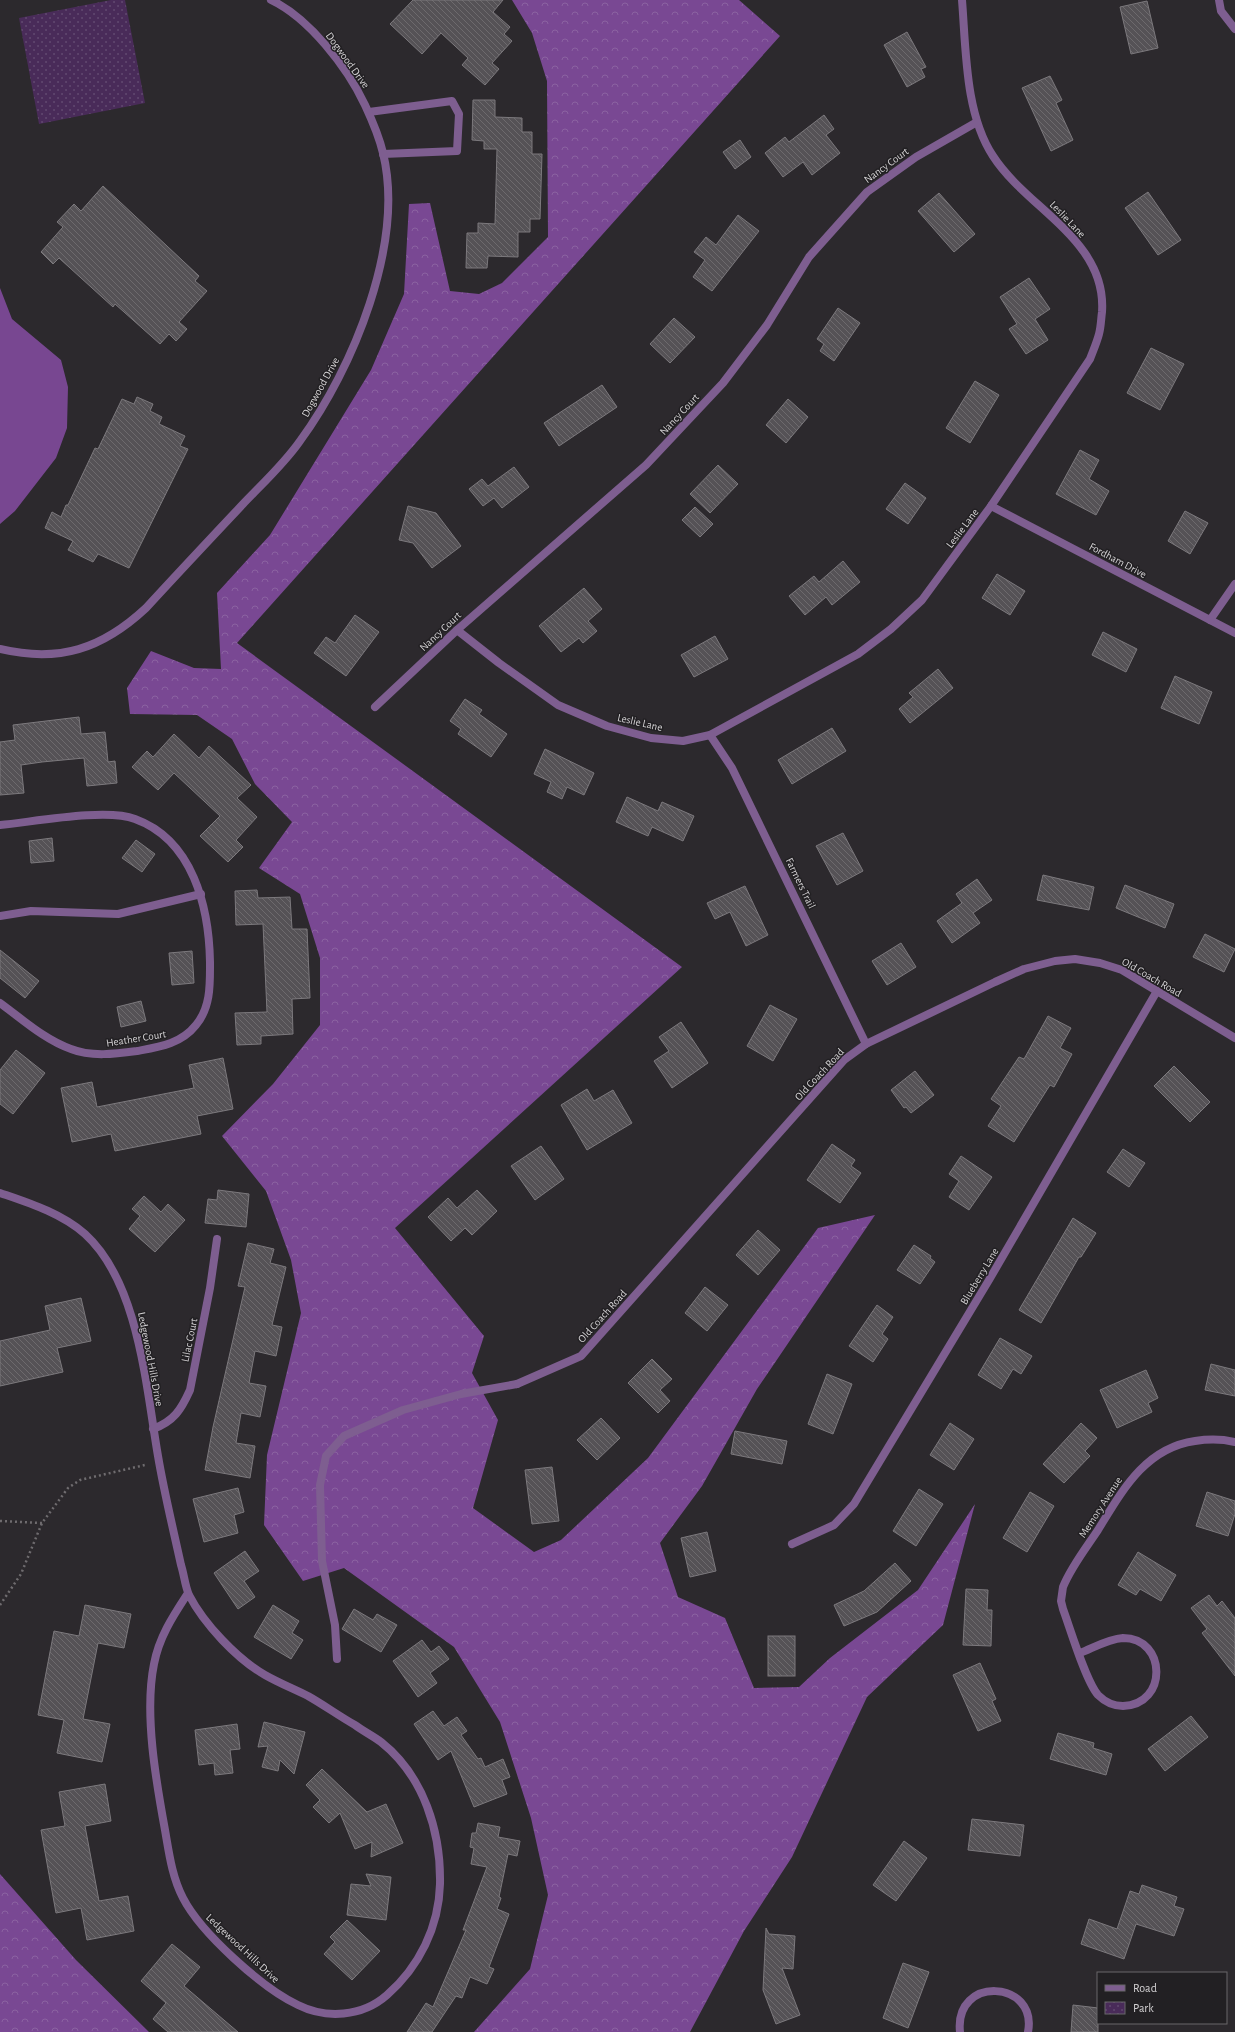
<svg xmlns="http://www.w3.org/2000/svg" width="1235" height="2032" font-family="'Alegreya Sans',sans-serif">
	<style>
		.forest { fill: url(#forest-crowns) }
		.park { fill: url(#park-dots) }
		.water { fill: #784791 }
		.building { fill: url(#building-back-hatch); stroke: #7c797d }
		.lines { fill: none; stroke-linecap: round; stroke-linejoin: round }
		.path { stroke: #6f6c6f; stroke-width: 2.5; stroke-dasharray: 2 3; stroke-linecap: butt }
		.lane { stroke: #7e5e90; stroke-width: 8 }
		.street { stroke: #7e5e90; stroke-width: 8 }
		.labels { text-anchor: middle; stroke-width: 3; stroke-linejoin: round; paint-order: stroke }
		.street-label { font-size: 11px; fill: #d4d2d4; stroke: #222023 }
	</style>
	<defs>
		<pattern id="forest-crowns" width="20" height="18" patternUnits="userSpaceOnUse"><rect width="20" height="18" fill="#794893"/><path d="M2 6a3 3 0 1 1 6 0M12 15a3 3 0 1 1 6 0" fill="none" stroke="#8b62a1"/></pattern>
		<pattern id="park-dots" width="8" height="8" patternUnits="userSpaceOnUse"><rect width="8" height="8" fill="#492b59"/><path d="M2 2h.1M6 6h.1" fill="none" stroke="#624970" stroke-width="1.8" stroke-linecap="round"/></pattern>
		<pattern id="building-back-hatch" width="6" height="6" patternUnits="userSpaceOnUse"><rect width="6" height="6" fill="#555256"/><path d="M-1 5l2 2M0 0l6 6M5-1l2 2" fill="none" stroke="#6d6a6d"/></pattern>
	</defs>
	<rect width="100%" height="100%" fill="#2c292d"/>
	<!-- forest -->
	<g class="forest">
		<path d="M512 0H739L780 36 237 643 682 967 395 1228 484 1336 472 1373 498 1420 473 1508 534 1552 561 1540 648 1458 818 1228 875 1215 757 1389 702 1486 660 1543 678 1597 725 1618 754 1688 799 1687 830 1658 918 1590 975 1504 943 1625 867 1697 792 1857 744 1931 690 2032H474L530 1969 548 1895 531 1818 500 1722 454 1647 344 1568 303 1581 264 1525 267 1455 301 1313 291 1260 266 1191 222 1136 273 1084 320 1025V958L300 894 259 868 292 822 255 784 232 739 197 715 130 714 127 688 151 651 194 668 221 669 217 593 270 535 371 370 404 294 409 204 430 203 450 291 479 294 502 283 548 237 547 81 532 33Z"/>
		<path d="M0 1874 76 1960 149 2032H0Z"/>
	</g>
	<!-- park -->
	<path class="park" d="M111 0H125L145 103 39 124 19 18Z"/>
	<!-- water -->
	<path class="water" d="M0 288 12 319 61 360 68 387 67 428 56 458 15 511 0 524Z"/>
	<!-- building -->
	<g class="building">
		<path d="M413 0H503L493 12 510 27 504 34 512 41 492 63 499 69 485 85 462 65 468 58 441 33 422 54 390 24Z"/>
		<path d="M1147 1 1158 48 1131 54 1120 7Z"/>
		<path d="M907 32 926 67 921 69 925 77 907 87 884 45Z"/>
		<path d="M1050 76 1062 100 1056 103 1073 140 1051 151 1022 88Z"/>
		<path d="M473 100H495V117L522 118V132H532V154H542L540 219H530V232H518V257L488 256 487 268H466L467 233H478V223L495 224 497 149H484V141L472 140Z"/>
		<path d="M824 115 834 129 826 135 840 153 812 175 803 162 783 177 765 153 785 137 789 142Z"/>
		<path d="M740 140 751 157 735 169 723 152Z"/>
		<path d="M103 186 199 276 195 281 207 291 179 322 187 329 176 341 169 334 160 344 115 304 113 307 59 258 53 264 41 252 63 227 57 222 74 204 81 211Z"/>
		<path d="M1148 192 1181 240 1158 255 1125 208Z"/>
		<path d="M939 193 975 234 954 252 918 211Z"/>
		<path d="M738 215 759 231 712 291 693 277 705 260 694 252 706 237 716 245Z"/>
		<path d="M1029 278 1050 309 1035 319 1048 340 1026 354 1009 329 1017 324 1000 297Z"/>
		<path d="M838 308 860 323 834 361 820 351 824 344 817 339Z"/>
		<path d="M674 318 695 337 670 363 650 344Z"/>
		<path d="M1151 348 1184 364 1160 410 1127 393Z"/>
		<path d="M975 381 999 395 970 443 946 428Z"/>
		<path d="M602 385 617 407 559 446 544 423Z"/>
		<path d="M137 397 153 404 150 411 162 417 159 424 185 436 180 446 188 449 129 568 98 554 93 562 68 550 73 541 45 528 52 512 61 517 66 505H68L95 448 98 449 122 399 134 404Z"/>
		<path d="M788 399 808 417 786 443 766 425Z"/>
		<path d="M1080 450 1099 460 1089 479 1109 491 1096 515 1056 494Z"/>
		<path d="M718 465 738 484 710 513 690 494Z"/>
		<path d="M514 467 529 487 502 508 494 498 483 506 469 489 482 479 488 486Z"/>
		<path d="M905 483 926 498 908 524 886 509Z"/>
		<path d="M408 506 436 513 461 546 432 568 413 543 399 540Z"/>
		<path d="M695 507 713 524 700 537 682 520Z"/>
		<path d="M1185 511 1208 523 1190 554 1168 541Z"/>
		<path d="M843 561 860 582 832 605 826 597 805 615 789 596 814 576 819 582Z"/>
		<path d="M997 574 1025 591 1010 615 982 598Z"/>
		<path d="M584 588 602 609 588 621 597 631 583 643 579 638 561 652 539 626Z"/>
		<path d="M355 615 379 632 346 676 314 653 326 637 335 643Z"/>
		<path d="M1103 632 1137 649 1126 672 1092 655Z"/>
		<path d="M715 636 728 659 694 677 681 655Z"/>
		<path d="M938 669 953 688 910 723 899 709 913 697 909 693Z"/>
		<path d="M1175 676 1212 692 1199 724 1161 708Z"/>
		<path d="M465 699 482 710 479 714 507 734 491 757 458 734 461 729 450 721Z"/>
		<path d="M79 717 81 734 105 732 108 762 115 761 117 783 87 786 84 758 42 762 21 765 24 793 0 795V742L15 740 13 725Z"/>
		<path d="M832 728 846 751 792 784 778 760Z"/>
		<path d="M174 734 199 758 209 746 251 785 237 798 257 817 236 840 243 847 228 862 200 836 220 816 174 773 158 790 132 767 147 751 153 757Z"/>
		<path d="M545 749 594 773 584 795 567 787 562 799 547 792 551 782 534 774Z"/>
		<path d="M627 797 658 811 662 802 694 816 683 841 652 827 648 836 616 822Z"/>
		<path d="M843 833 863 871 837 885 816 846Z"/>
		<path d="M52 838 54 861 31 863 29 841Z"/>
		<path d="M136 840 155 854 142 872 122 858Z"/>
		<path d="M1043 875 1094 887 1089 910 1037 900Z"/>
		<path d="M977 879 992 900 973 913 980 923 952 943 937 921 962 903 956 894Z"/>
		<path d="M1125 885 1174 904 1165 928 1116 908Z"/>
		<path d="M745 886 768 935 746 946 730 912 715 919 707 903Z"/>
		<path d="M257 890 258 898 290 897 292 929H307L310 998 292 999 293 1034 261 1036V1044L237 1045 235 1013 267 1012 263 924 236 925 235 891Z"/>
		<path d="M1205 934 1235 949 1224 972 1193 957Z"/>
		<path d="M901 943 916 967 887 985 872 961Z"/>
		<path d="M0 950 39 981 25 998 0 978Z"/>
		<path d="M192 951 194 983 172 985 169 953Z"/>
		<path d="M141 1001 146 1021 121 1027 117 1007Z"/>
		<path d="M770 1005 797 1019 773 1061 747 1046Z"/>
		<path d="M1048 1016 1071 1028 1060 1048 1072 1054 1054 1087 1050 1085 1014 1142 988 1126 1001 1106 991 1099 1019 1057 1024 1059Z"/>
		<path d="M681 1022 708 1063 672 1088 654 1061 669 1051 659 1037Z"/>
		<path d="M16 1050 45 1073 13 1114 0 1104V1070Z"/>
		<path d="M223 1058 233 1109 197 1116 201 1134 115 1151 111 1134 72 1142 61 1088 92 1082 97 1107 194 1088 189 1065Z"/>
		<path d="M1174 1066 1210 1102 1190 1122 1154 1086Z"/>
		<path d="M915 1071 934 1095 911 1113 906 1107 904 1108 891 1090Z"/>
		<path d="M587 1089 594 1101 613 1090 632 1123 587 1150 561 1105Z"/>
		<path d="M832 1144 855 1160 851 1166 861 1173 840 1203 807 1180Z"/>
		<path d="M541 1146 564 1179 535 1200 511 1166Z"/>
		<path d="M1123 1149 1145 1163 1129 1187 1107 1172Z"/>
		<path d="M961 1156 992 1177 969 1210 949 1197 959 1181 949 1174Z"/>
		<path d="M218 1190 249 1194 246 1227 205 1223 208 1199 217 1200Z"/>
		<path d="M477 1190 497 1211 472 1235 465 1228 451 1241 428 1217 448 1198 457 1208Z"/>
		<path d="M144 1196 161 1212 168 1204 185 1220 155 1252 129 1229 140 1216 132 1209Z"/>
		<path d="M1073 1218 1096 1233 1081 1257H1079L1041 1323 1019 1310Z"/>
		<path d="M758 1230 780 1250 758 1275 736 1255Z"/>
		<path d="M248 1243 274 1249 270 1263 286 1267 272 1325 282 1327 276 1356 255 1351 249 1383 266 1386 260 1417 241 1413 236 1443 255 1446 250 1478 205 1470 213 1427 245 1287 238 1286Z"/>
		<path d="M914 1245 931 1256 930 1258 935 1262 920 1284 897 1270Z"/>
		<path d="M705 1287 728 1305 707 1331 685 1313Z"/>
		<path d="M81 1298 91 1341 57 1348 63 1372 0 1386V1341L50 1330 45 1306Z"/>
		<path d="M877 1305 893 1317 882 1334 888 1339 873 1362 849 1346Z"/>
		<path d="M1000 1338 1032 1356 1021 1374 1013 1369 1001 1389 978 1375Z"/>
		<path d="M652 1359 672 1379 660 1390 670 1401 658 1413 628 1383Z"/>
		<path d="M1211 1364 1235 1370V1396L1205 1390Z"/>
		<path d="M1146 1370 1158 1398 1148 1403 1152 1412 1117 1428 1100 1390Z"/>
		<path d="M827 1374 852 1384 833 1434 808 1424Z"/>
		<path d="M601 1418 620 1438 597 1460 577 1440Z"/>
		<path d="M950 1423 974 1439 954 1470 930 1455Z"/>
		<path d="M1081 1423 1097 1438 1085 1451 1090 1456 1064 1483 1043 1464Z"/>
		<path d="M735 1431 787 1441 782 1464 731 1454Z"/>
		<path d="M552 1467 559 1521 532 1524 525 1470Z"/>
		<path d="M238 1488 244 1512 234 1515 238 1533 204 1542 193 1499Z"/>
		<path d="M919 1489 943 1504 916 1546 893 1531Z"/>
		<path d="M1030 1492 1054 1506 1027 1552 1003 1538Z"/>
		<path d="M1207 1492 1235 1501V1514L1228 1536 1196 1526Z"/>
		<path d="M707 1532 716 1571 690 1577 681 1538Z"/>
		<path d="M245 1551 259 1571 244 1581 255 1597 238 1609 214 1573Z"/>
		<path d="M1138 1552 1176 1575 1161 1601 1140 1589 1136 1595 1118 1585Z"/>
		<path d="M895 1563 911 1581 877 1612 844 1626 834 1605 864 1591Z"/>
		<path d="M966 1589 988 1590 987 1610H992L991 1646 963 1645Z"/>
		<path d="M1209 1595 1217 1606 1222 1601 1235 1618V1676L1202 1633 1207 1629 1191 1608Z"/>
		<path d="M85 1605 131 1614 124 1648 98 1643 83 1719 110 1724 102 1762 57 1753 64 1720 38 1715 54 1631 79 1636Z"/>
		<path d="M273 1605 299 1621 292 1633 303 1640 291 1659 254 1637Z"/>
		<path d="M354 1609 373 1620 377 1614 397 1625 381 1652 342 1629Z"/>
		<rect x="768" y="1636" width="27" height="40"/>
		<path d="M422 1640 431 1652 439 1646 449 1659 430 1673 437 1683 418 1697 393 1661Z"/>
		<path d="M980 1663 996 1699 992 1701 1001 1721 978 1731 953 1675Z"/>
		<path d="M433 1711 444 1726 457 1717 467 1731 461 1735 478 1759 481 1758 485 1767 503 1759 510 1777 502 1780 507 1794 474 1807 451 1751 438 1760 414 1724Z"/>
		<path d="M1191 1716 1208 1737 1165 1771 1148 1749Z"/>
		<path d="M264 1722 305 1732 294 1774 280 1760 278 1771 262 1767 268 1746 258 1747Z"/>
		<path d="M237 1724 240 1749 230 1750 233 1773 215 1775 214 1763 199 1765 195 1730Z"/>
		<path d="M1058 1733 1094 1743 1093 1748 1112 1754 1106 1775 1050 1759Z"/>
		<path d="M322 1769 367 1812 386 1804 403 1843 371 1857 372 1842 355 1849 340 1813 329 1823 313 1807 320 1800 306 1785Z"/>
		<path d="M105 1784 111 1821 85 1826 99 1901 128 1896 134 1931 87 1940 81 1908 56 1913 41 1830 65 1826 59 1792Z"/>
		<path d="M972 1819 1024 1825 1020 1856 968 1850Z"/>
		<path d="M478 1823 500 1827 498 1837 520 1841 517 1856 508 1854 499 1897 501 1898 497 1909 509 1914 489 1967 494 1969 487 1984 470 1977 462 1998 456 1996 432 2032H407L426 2003 433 2007 466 1930H463L487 1867 471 1864 474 1848 470 1847 472 1833H476Z"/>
		<path d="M904 1841 927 1858 896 1901 873 1885Z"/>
		<path d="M366 1874 391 1877 386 1920 347 1915 351 1884 371 1886Z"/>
		<path d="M1142 1885 1177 1897 1174 1906 1184 1909 1174 1936 1136 1924 1124 1959 1081 1944 1089 1919 1117 1929 1130 1891 1139 1894Z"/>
		<path d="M347 1920 380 1951 352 1980 324 1954 335 1942 330 1937Z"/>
		<path d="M766 1928 769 1934 795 1936 793 1969 782 1968 800 2015 776 2024 763 1990Z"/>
		<path d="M172 1944 200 1967 184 1986 238 2032H168L153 2019 166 2003 141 1981Z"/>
		<path d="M903 1963 929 1972 908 2028 883 2018Z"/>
		<path d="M1073 2005 1098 2008V2032H1071Z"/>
	</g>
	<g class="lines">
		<!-- path -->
		<g class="path">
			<path d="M0 1521 42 1523"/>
			<path d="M0 1605 21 1574 42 1523 68 1488 80 1480 145 1465"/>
		</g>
		<!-- lane -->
		<g class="lane">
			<path d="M369 112 452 101 459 114 457 151 383 154"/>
			<path d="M337 1659 335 1625 322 1561 320 1485 326 1456 344 1436 403 1410 461 1394 517 1384"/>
		</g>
		<!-- street -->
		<g class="street">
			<path d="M1219 0 1221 11 1235 29"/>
			<path d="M991 506 1235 633"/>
			<path d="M1210 620 1235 584"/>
			<path d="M457 630 499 663 558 705 607 726 651 738 683 741 710 735 858 654 891 629 922 600 991 506 1090 359C1093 351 1097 342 1099 334 1101 327 1101 319 1102 312 1107 240 1027 209 993 156 965 114 966 49 962 0"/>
			<path d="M0 649C59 663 102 649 146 608 178 573 211 538 243 504 263 483 284 464 300 441 353 369 405 243 383 153 379 136 372 120 365 105 347 67 309 18 271 0"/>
			<path d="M375 707 457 630 646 465 723 383 767 325 809 257 867 192 916 157 977 122"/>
			<path d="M710 735 732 768 866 1044"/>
			<path d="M0 825C33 822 106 808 135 819 193 840 209 907 210 962 210 984 211 1007 196 1025 181 1044 159 1047 137 1051 115 1054 91 1057 71 1049 45 1040 22 1019 0 1003"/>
			<path d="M0 916 31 911 118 914 201 894"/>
			<path d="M0 1193C29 1203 61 1213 85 1234 139 1283 146 1387 158 1456 164 1492 173 1528 181 1565 184 1574 185 1586 189 1595 204 1624 237 1659 265 1675 279 1683 294 1689 308 1696 324 1705 339 1716 355 1725 363 1731 373 1736 381 1742 424 1776 441 1832 440 1884 439 1927 419 1967 387 1995 362 2017 326 2019 298 2005 262 1988 201 1933 183 1898 172 1877 169 1853 165 1830 156 1781 144 1713 154 1664 159 1637 173 1616 188 1593"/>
			<path d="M517 1384 581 1356 844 1060 866 1044 995 982 1024 969 1055 961 1075 959 1100 963 1122 970 1235 1038"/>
			<path d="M153 1429C174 1421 181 1410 190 1390L210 1288 217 1239"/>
			<path d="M792 1544 834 1525 854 1504 989 1280 1157 991"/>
			<path d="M1080 1653C1093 1648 1108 1639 1123 1638 1167 1638 1168 1705 1123 1706 1114 1706 1105 1702 1098 1695 1086 1682 1070 1628 1063 1609L1061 1601 1063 1587C1071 1567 1086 1548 1098 1530 1122 1491 1145 1448 1195 1441 1208 1439 1222 1439 1235 1442"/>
			<path d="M960 2032C954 1975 1038 1980 1028 2032"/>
		</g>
	</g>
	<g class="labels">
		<!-- street labels -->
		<g class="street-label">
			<text transform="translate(348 60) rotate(54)" y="4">Dogwood Drive</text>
			<text transform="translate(886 165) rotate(-36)" y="4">Nancy Court</text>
			<text transform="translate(1068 219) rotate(46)" y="4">Leslie Lane</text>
			<text transform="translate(320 387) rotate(-61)" y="4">Dogwood Drive</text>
			<text transform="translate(679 414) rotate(-47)" y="4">Nancy Court</text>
			<text transform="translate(962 528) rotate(-53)" y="4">Leslie Lane</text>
			<text transform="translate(1118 560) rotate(28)" y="4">Fordham Drive</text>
			<text transform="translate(440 631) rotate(-43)" y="4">Nancy Court</text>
			<text transform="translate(640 722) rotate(13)" y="4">Leslie Lane</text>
			<text transform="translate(801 883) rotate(64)" y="4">Farmers Trail</text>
			<text transform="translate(1152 977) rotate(30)" y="4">Old Coach Road</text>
			<text transform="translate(136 1038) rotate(-9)" y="4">Heather Court</text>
			<text transform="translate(819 1074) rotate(-47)" y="4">Old Coach Road</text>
			<text transform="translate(979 1276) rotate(-59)" y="4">Blueberry Lane</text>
			<text transform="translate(602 1316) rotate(-48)" y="4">Old Coach Road</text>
			<text transform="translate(189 1340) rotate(-78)" y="4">Lilac Court</text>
			<text transform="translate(151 1359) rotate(79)" y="4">Ledgewood Hills Drive</text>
			<text transform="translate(1100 1507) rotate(-57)" y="4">Memory Avenue</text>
			<text transform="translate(243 1948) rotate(43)" y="4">Ledgewood Hills Drive</text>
		</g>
	</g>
	<!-- legend -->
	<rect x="1097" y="1972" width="130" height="52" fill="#222023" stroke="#69676a"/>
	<rect x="1105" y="1985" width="20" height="6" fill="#7e5e90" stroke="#69676a"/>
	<text x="1133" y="1992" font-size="12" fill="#d4d2d4">Road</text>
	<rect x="1105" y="2002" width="20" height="12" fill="url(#park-dots)" stroke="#69676a"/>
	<text x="1133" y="2012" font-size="12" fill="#d4d2d4">Park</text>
</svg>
